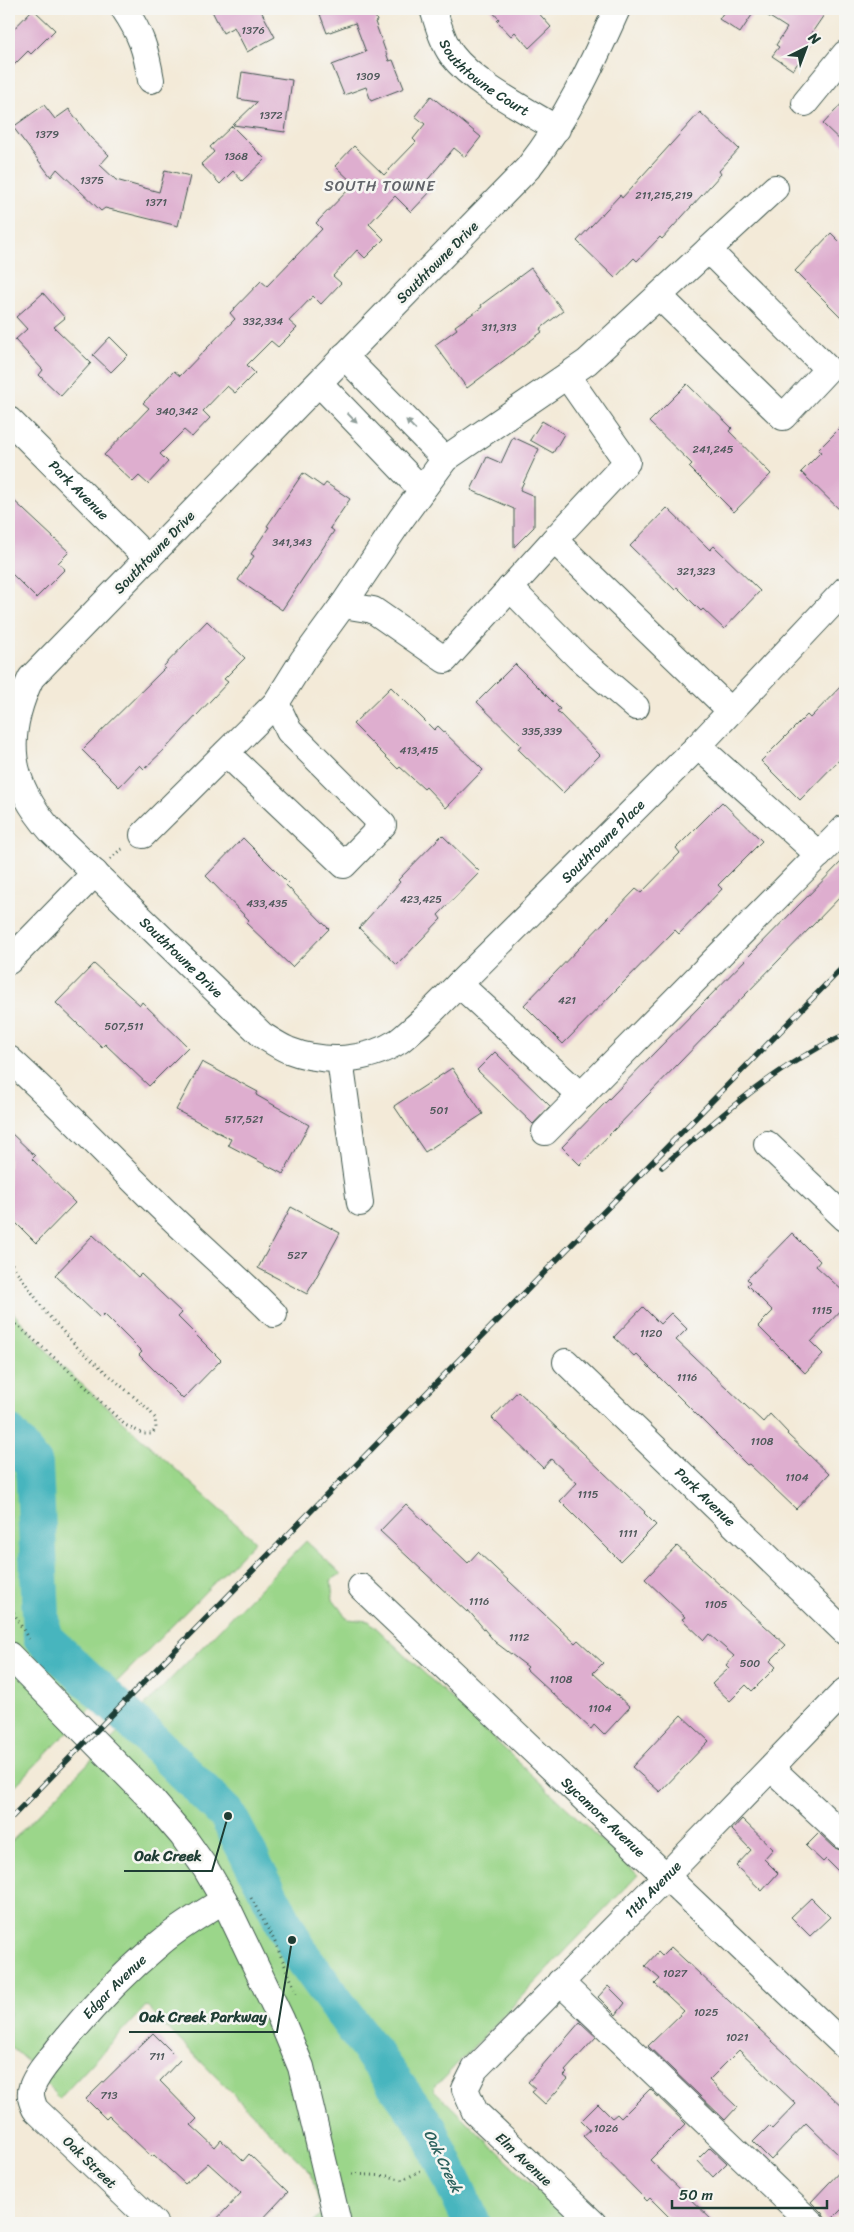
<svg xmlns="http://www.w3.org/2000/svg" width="854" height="2232" font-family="Sriracha,sans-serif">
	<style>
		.green { fill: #9bd68a; stroke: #5d8a5f }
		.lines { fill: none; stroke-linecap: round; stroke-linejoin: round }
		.river { stroke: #46b5be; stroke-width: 38 }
		.building { fill: #deaecf }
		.minor-casing { stroke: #3f574d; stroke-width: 28 }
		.path { stroke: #3f574d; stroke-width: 3; stroke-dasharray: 1 4; stroke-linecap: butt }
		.minor { stroke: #fff; stroke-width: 26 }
		.rail-casing { stroke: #1f3d34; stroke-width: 5.5 }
		.rail { stroke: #f6f6f2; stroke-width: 4; stroke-dasharray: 11; stroke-linecap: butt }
		.oneway { fill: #8f9e9a }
		.labels { text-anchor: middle; stroke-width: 5; stroke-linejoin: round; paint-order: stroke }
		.number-label { font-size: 11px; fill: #4f595b }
		.street-label { font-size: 14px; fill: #1f3d34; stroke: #f6f6f2 }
		.neighbourhood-label { font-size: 15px; letter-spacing: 1px; fill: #62656a; stroke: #f6f6f2 }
		.water-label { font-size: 15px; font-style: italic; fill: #2b615d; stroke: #f6f6f2 }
		.leader { fill: none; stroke: #1f3d34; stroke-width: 2 }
		.callout-dot { fill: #1f3d34; stroke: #f6f6f2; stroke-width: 2 }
		.callout-label { font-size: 15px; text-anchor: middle; font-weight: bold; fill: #1f3d34; stroke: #f6f6f2; stroke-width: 5; stroke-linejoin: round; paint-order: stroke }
	</style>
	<rect width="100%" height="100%" fill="#f6f6f2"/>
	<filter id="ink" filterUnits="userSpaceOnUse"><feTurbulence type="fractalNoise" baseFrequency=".02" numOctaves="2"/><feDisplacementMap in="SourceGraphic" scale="10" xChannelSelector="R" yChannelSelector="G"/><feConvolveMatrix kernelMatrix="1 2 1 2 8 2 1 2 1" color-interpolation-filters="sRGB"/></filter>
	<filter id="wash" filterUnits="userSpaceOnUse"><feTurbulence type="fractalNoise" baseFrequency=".0096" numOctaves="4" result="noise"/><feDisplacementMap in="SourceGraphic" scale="20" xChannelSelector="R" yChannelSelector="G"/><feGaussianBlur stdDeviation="1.12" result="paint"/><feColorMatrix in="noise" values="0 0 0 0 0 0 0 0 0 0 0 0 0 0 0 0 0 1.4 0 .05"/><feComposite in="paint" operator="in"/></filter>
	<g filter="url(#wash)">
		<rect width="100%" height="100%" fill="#f3ead8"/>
		<!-- green -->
		<g class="green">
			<path d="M9 1308 57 1362 255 1541 9 1792Z"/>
			<path d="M306 1541 341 1574 331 1580 333 1600 348 1619 369 1621 638 1875 433 2089 571 2223H313L322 2213 311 2173 146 2006 59 2099 30 2064 9 2045V1844Z"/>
		</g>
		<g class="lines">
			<!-- river -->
			<path class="river" d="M9 1434 34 1465 42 1637 131 1720 228 1816 301 1955 429 2130 472 2223"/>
		</g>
		<g id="blocks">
			<!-- building -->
			<g class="building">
				<path d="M33 9 55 30 31 54 28 51 9 70V34Z"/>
				<path d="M211 9H260L275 37 247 52 234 27 223 33Z"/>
				<path d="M318 9H387L375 15 377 21 375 22 389 61 393 60 404 88 371 101 366 87 344 95 332 65 366 52 355 23 327 33Z"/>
				<path d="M490 9H535L551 27 529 48 515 32 511 36 497 21 499 19Z"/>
				<path d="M726 9H756L740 33 719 19Z"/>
				<path d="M757 9H828L811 34 816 37 793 70 772 56 779 47 776 45 787 28Z"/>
				<path d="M242 72 292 80 285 132 233 125 257 102 238 99Z"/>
				<path d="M431 96 481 137 465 157 454 148 425 183 432 190 411 212 395 196 369 224 384 239 365 258 357 250 333 276 341 283 321 304 313 296 289 321 297 328 278 347 271 341 247 365 255 373 235 393 227 386 203 411 210 418 192 437 184 430 160 454 168 462 148 484 139 476 133 482 104 455 149 408 143 403 174 371 180 376 235 319 230 313 261 281 267 286 322 229 316 223 354 184 335 166 354 146 384 175 416 142 413 139 425 124 415 116Z"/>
				<path d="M845 100V145L823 124Z"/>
				<path d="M44 105 55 119 69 109 90 137 109 155 100 165 116 180 159 192 165 170 190 176 178 226 105 208 101 211 57 169 51 177 13 127Z"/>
				<path d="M700 112 739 149 719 171 721 174 662 239 660 237 637 261 634 258 615 278 577 241 620 195 622 198Z"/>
				<path d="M232 126 265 159 242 181 233 171 220 184 201 164 214 152 210 147Z"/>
				<path d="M831 233 845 247V321L795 271Z"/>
				<path d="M531 268 563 311 540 329 542 332 467 388 435 345 457 329 455 326 482 307 481 305Z"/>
				<path d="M43 293 65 318 54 327 91 363 61 396 39 375 43 370 15 340 27 329 16 317Z"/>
				<path d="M110 337 128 355 111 372 93 355Z"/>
				<path d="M687 384 732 428 729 431 771 474 734 512 689 467 692 464 649 422Z"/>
				<path d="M542 421 564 434 553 453 530 440Z"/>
				<path d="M845 423V515L801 472 821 452 818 450Z"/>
				<path d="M513 437 539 449 520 490 534 496V527L514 547V509L471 490 487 457 501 463Z"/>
				<path d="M303 473 323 487 326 483 350 499 330 528 334 531 282 610 238 580 254 556 251 554 269 527 267 526Z"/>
				<path d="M9 496 69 552 58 563 65 569 36 598 9 571Z"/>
				<path d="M667 508 710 550 714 546 760 591 724 629 703 609 701 611 677 587 675 590 630 546Z"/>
				<path d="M207 621 245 658 224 679 228 682 167 747 144 769 140 765 119 787 82 750 165 668 163 667Z"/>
				<path d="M515 664 560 709 557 711 600 755 563 793 518 749 521 745 477 702Z"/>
				<path d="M845 682V754L800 800 761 761 807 715 810 718Z"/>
				<path d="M391 687 434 730 438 726 483 770 446 808 426 787 424 789 400 767 398 769 353 724Z"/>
				<path d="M722 802 762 841 718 885 722 889 679 934 675 930 563 1044 524 1005 636 889 641 893 680 853 676 848Z"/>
				<path d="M442 835 480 872 438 915 441 919 397 965 359 928 400 882 398 880Z"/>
				<path d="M243 838 288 883 286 885 329 929 292 967 246 923 249 920 206 876Z"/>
				<path d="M845 858V892L580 1165 562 1147Z"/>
				<path d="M94 964 140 1005 142 1002 188 1047 149 1086 105 1044 102 1047 56 1003Z"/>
				<path d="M495 1052 550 1106 533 1124 477 1070Z"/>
				<path d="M202 1062 258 1092 256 1095 309 1125 283 1174 228 1145 231 1139 176 1110Z"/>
				<path d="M452 1068 483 1114 425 1152 394 1106Z"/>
				<path d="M9 1131 35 1156 32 1159 75 1203 36 1243 9 1216Z"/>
				<path d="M291 1207 340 1233 307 1294 258 1268Z"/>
				<path d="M792 1233 820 1261 816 1266 845 1293V1306L811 1342 823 1354 805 1373 758 1326 773 1311 747 1285 750 1282 747 1279Z"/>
				<path d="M93 1235 138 1277 141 1274 182 1313 178 1317 221 1360 183 1399 139 1355 142 1352 104 1314 100 1318 55 1275Z"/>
				<path d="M643 1307 660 1324 671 1313 687 1329 676 1340 763 1422 770 1414 788 1433 787 1434 829 1474 796 1509 749 1464 747 1465 636 1354 634 1356 614 1337Z"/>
				<path d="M518 1391 645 1512 644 1513 656 1525 620 1561 560 1501 577 1483 551 1459 543 1468 492 1418Z"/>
				<path d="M406 1504 468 1563 478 1552 575 1643 578 1640 603 1663 593 1673 630 1707 604 1735 594 1725 591 1729 526 1669 528 1667 495 1642 468 1610 467 1612 380 1531Z"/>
				<path d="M677 1546 786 1645 770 1661 776 1667 752 1691 746 1685 730 1701 712 1684 729 1668 726 1665 734 1656 709 1634 704 1640 682 1619 685 1617 645 1579Z"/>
				<path d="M681 1715 709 1741 660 1792 632 1767Z"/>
				<path d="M742 1819 773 1849 764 1859 778 1873 762 1891 736 1866 751 1850 732 1830Z"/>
				<path d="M819 1833 835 1848 845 1852V1878L826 1859 823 1862 806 1846Z"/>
				<path d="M811 1898 830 1917 810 1936 791 1917Z"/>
				<path d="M671 1947 845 2109V2161L806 2123 771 2160 753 2142 769 2126 772 2129 796 2104 739 2050 709 2080 737 2107 725 2120 648 2046 684 2011 655 1984 660 1979 645 1966 658 1952 662 1956Z"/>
				<path d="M608 1986 625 2003 616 2015 598 1997Z"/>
				<path d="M580 2022 596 2037 565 2071 567 2073 564 2076 568 2079 545 2104 532 2092 536 2089 528 2082Z"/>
				<path d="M153 2033 180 2060 160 2081 197 2119 191 2125 215 2147 221 2140 243 2161 249 2154 288 2192 259 2223H213L241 2193 208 2163 185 2184 154 2155 152 2157 109 2116 106 2119 86 2099Z"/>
				<path d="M650 2089 686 2124 650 2160 715 2223H675L650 2198 647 2201 583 2136 590 2130 581 2121 598 2104 612 2118 617 2114 621 2118Z"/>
				<path d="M710 2147 727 2163 713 2177 697 2160Z"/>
				<path d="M845 2166V2206L828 2223 822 2213 811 2202Z"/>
			</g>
		</g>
	</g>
	<g filter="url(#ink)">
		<use href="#blocks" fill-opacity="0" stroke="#3f574d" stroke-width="1"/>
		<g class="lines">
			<defs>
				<g id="minor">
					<path d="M124 9C141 34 146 50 151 80"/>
					<path id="s1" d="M433 9C438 24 443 43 452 55 474 84 526 110 557 129"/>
					<path id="s2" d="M617 9C592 65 567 119 528 168L31 678C3 737 8 783 52 832L262 1035C270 1040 279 1046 288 1050 324 1064 366 1062 399 1041 407 1035 415 1027 422 1021L698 746 845 590"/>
					<path d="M805 103 845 54"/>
					<path d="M659 296 783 417 828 369 708 250"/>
					<path d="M344 356 445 459"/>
					<path d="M319 383 422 490"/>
					<path id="s3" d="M9 420 148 559"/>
					<path d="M554 540 627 462 567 376"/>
					<path d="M510 588 579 658 636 707"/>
					<path d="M343 605 373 610 445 660 554 540 731 711"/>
					<path d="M698 746 819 855"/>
					<path d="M226 753 344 865 383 825 289 731 276 703"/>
					<path d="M143 835 276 703 303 660 343 605 401 519 445 459 587 362 775 188"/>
					<path d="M9 961 95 873"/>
					<path d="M459 984 581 1096"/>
					<path d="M9 1059C66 1110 117 1166 172 1218 205 1250 241 1280 274 1314"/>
					<path d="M340 1060 360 1203"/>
					<path d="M545 1132 845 828"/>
					<path d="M767 1144 845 1218"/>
					<path id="s4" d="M566 1362 845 1632"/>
					<path id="s5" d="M361 1587 845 2046"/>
					<path d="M9 1655 151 1799 182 1835 206 1869 224 1900 281 2019 301 2067 338 2223"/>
					<path d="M771 1768 845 1837"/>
					<path d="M560 1982 811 2223"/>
					<path id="s6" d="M154 2223 35 2109C32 2102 29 2095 32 2087 37 2073 49 2061 58 2049 88 2011 121 1976 158 1945 178 1927 202 1914 224 1900"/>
					<path id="s7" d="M593 2223 475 2112 465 2089 475 2069 666 1876 845 1691"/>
				</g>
			</defs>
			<!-- minor casing -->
			<use href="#minor" class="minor-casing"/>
			<!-- path -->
			<g class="path">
				<path d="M110 859 120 850 125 848"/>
				<path d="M9 1260 47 1314 79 1349 148 1409 155 1418 156 1428 152 1434H144L125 1425 65 1367 9 1318"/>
				<path d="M9 1598 12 1610 29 1640"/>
				<path d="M251 1898 274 1940 298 1996"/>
				<path d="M352 2174 388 2176 403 2180 422 2170"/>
			</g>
			<!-- minor -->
			<use href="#minor" class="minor"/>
			<defs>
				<g id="rail">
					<path d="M662 1167C708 1127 752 1087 804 1056 818 1048 830 1040 845 1035"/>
					<path d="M9 1820 845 965"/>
				</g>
			</defs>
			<!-- rail casing -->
			<use href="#rail" class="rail-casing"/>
			<!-- rail -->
			<use href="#rail" class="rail"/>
		</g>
		<!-- one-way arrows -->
		<defs><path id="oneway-solid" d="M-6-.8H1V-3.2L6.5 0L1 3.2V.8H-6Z" transform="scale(1.25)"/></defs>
		<g class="oneway">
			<use href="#oneway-solid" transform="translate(352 418) rotate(46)"/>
			<use href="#oneway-solid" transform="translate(411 425) rotate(-134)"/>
		</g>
	</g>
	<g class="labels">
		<!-- number labels -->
		<g class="number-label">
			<text x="253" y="34">1376</text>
			<text x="368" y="80">1309</text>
			<text x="271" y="119">1372</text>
			<text x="47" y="138">1379</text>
			<text x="236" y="160">1368</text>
			<text x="92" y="184">1375</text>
			<text x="664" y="199">211,215,219</text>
			<text x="156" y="206">1371</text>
			<text x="263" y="325">332,334</text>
			<text x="499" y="331">311,313</text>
			<text x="177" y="415">340,342</text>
			<text x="713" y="453">241,245</text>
			<text x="292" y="546">341,343</text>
			<text x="696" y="575">321,323</text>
			<text x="542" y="735">335,339</text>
			<text x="419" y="754">413,415</text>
			<text x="421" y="903">423,425</text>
			<text x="267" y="907">433,435</text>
			<text x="567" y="1004">421</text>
			<text x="124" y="1030">507,511</text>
			<text x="439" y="1114">501</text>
			<text x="244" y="1123">517,521</text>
			<text x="297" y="1259">527</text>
			<text x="822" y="1314">1115</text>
			<text x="651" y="1337">1120</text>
			<text x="687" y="1381">1116</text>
			<text x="762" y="1445">1108</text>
			<text x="797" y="1481">1104</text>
			<text x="588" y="1498">1115</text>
			<text x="628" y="1537">1111</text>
			<text x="479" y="1605">1116</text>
			<text x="716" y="1608">1105</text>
			<text x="519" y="1641">1112</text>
			<text x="750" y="1667">500</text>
			<text x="561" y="1683">1108</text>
			<text x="600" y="1712">1104</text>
			<text x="675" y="1977">1027</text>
			<text x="706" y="2016">1025</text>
			<text x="737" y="2041">1021</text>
			<text x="157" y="2060">711</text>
			<text x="109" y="2099">713</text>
			<text x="606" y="2132">1026</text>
		</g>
		<!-- street labels -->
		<g class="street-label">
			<text dy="5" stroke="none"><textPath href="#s1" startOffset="89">Southtowne Court</textPath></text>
			<text transform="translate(437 262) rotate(-45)" y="5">Southtowne Drive</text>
			<text dy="5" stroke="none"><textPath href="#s3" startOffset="99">Park Avenue</textPath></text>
			<text transform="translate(154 552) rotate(-46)" y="5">Southtowne Drive</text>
			<text dy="5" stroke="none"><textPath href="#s2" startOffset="1785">Southtowne Place</textPath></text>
			<text dy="5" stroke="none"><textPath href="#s2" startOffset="1242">Southtowne Drive</textPath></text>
			<text dy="5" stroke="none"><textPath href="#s4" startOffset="194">Park Avenue</textPath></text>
			<text dy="5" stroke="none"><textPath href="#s5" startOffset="334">Sycamore Avenue</textPath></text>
			<text dy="5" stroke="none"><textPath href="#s7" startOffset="462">11th Avenue</textPath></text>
			<text dy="5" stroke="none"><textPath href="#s6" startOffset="318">Edgar Avenue</textPath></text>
			<text transform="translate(524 2159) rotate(43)" y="5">Elm Avenue</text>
			<text transform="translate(90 2162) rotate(44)" y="5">Oak Street</text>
		</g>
		<!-- neighbourhood labels -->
		<g class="neighbourhood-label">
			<text x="380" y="191">SOUTH TOWNE</text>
		</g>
		<!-- water labels -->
		<g class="water-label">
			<text transform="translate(443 2161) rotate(64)" y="5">Oak Creek</text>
		</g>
	</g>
	<!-- callouts -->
	<path class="leader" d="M228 1816L212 1871H124M292 1940L277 2032H129"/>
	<g class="callout-dot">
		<circle cx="228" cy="1816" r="5"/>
		<circle cx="292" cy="1940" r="5"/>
	</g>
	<g class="callout-label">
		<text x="168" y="1861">Oak Creek</text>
		<text x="203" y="2022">Oak Creek Parkway</text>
	</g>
	<!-- margin -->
	<rect width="854" height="2232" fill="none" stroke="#f6f6f2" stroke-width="30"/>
	<!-- north arrow -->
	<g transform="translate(806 48) rotate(42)" stroke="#f6f6f2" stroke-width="4" paint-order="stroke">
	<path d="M0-4L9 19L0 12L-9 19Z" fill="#1f3d34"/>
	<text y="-8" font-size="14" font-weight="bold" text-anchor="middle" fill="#1f3d34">N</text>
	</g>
	<!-- scale -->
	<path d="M672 2200v8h155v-8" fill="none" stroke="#1f3d34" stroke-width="2.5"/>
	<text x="679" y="2200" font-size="15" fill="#1f3d34" stroke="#f6f6f2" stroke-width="4" paint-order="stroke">50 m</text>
</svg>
